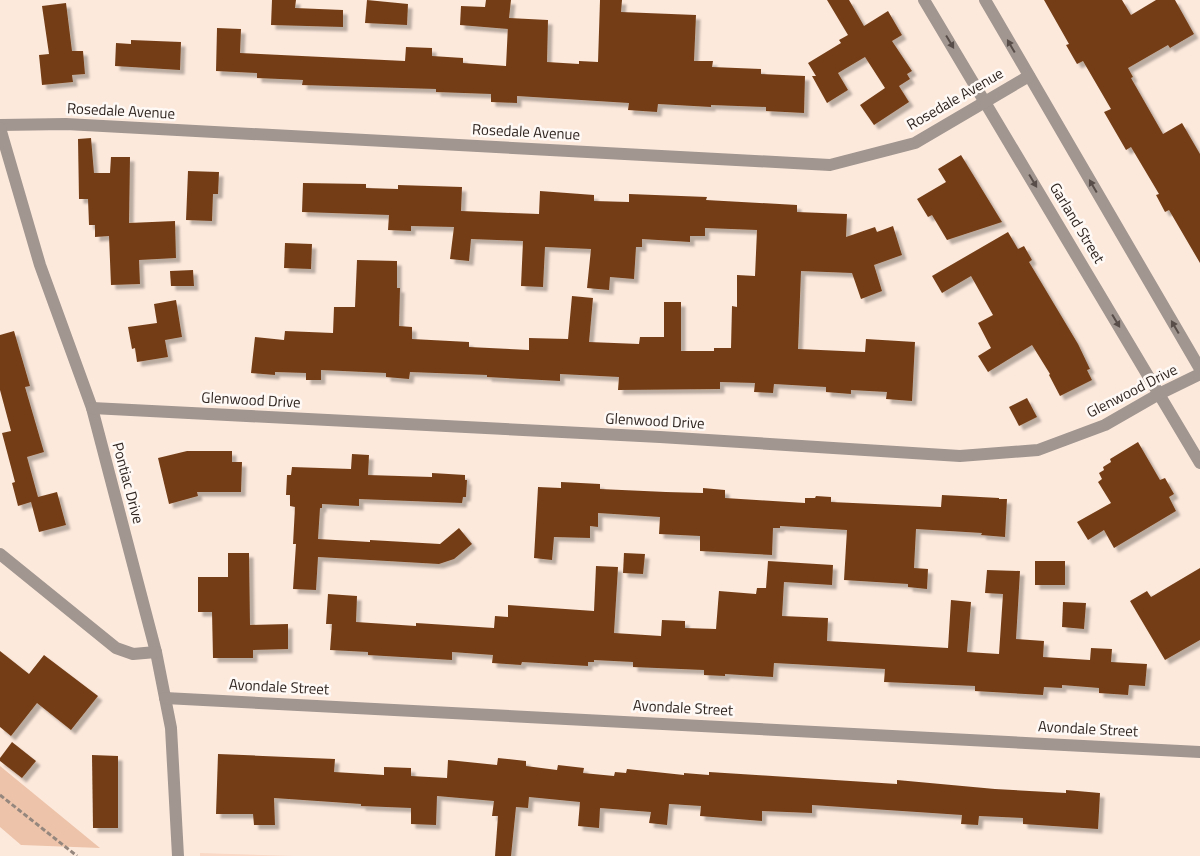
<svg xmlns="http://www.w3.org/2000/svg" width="1200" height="856" font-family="'Titillium Web',sans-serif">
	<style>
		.built { fill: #fad9c6 }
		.green { fill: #edc4aa }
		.building { fill: #743e17; filter: url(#shadow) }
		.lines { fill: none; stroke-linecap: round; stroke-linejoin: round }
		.path { stroke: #96877e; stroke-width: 3; stroke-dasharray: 5 2.5; stroke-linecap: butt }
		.minor { stroke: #a19690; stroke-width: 12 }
		.oneway { fill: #584d48 }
		.labels { text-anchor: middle; stroke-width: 5; stroke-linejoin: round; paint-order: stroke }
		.street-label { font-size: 15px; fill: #302621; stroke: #fff9f6 }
	</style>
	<defs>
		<filter id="shadow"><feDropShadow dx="4.5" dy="4.5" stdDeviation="1" flood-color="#0004"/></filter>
	</defs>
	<rect width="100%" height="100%" fill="#fde9dc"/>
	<!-- built -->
	<path class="built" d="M200 853 294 856H298H200Z"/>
	<!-- green -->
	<path class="green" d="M0 766 100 848 21 845 0 827Z"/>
	<!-- building -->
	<g class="building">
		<path d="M272 0H296L295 8 343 10V27L271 25Z"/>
		<path d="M367 0 408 4 407 25 365 23Z"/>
		<path d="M486 0H511L509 18 548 20 547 62 579 64V61L598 62 600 0H622L621 12 696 15 694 61H713L712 67 761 69V74L805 76 804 113 766 111V107L711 105V107L658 104 657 112 628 110 629 103 517 96V103L491 102V94L436 92V89L302 85 303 80 257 78V73L216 71 217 28 241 29 240 53 405 61 406 47 432 48V56L463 58V63L506 66 508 25V29L460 25 461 6 485 7Z"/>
		<path d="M827 0H849L864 26 888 11 902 35 892 41 912 71 907 74 910 79 899 86 909 102 874 125 860 105 885 88 865 57 838 73 848 90 827 103 812 76H816L808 63 841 43 839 40 848 35Z"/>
		<path d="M1044 0H1122L1131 15 1156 0H1175L1194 34 1170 48 1168 45 1128 68 1133 77 1131 78 1163 134 1182 123 1200 154V263L1169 210 1165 212 1156 195 1159 194 1131 147 1126 150 1104 112 1111 109 1083 61 1077 64 1066 45 1069 44Z"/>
		<path d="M66 3 72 51H83L85 74 72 75 73 82 42 85 39 55 49 54 42 6Z"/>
		<path d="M131 40 181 42 180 70 115 66 116 43 131 44Z"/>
		<path d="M91 138 94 173H110L111 157H130L129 223 175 221 176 258 139 260 140 284 111 285 109 236 95 237V225H89L88 199H79L78 139Z"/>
		<path d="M961 155 1002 222 947 240 932 215 928 217 917 199 946 182 938 169Z"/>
		<path d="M188 171 219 172 218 194H213L212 221 186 220Z"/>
		<path d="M303 183 366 184V188L398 189V185L462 187 461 211 539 214 540 191 594 195V201L629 202V194L707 197 706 200 797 205V212L847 214 846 237 875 227 877 232 893 226 902 255 874 265 882 291 861 299 852 273 801 271 798 349 865 352 866 339 915 342 912 401 886 399 887 392 851 390V394L826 392V387L774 384 773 393 754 392 755 383 720 382V389L618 390 619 377 560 374V381L487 377V375L410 372 409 379 386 377V373L321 370V380H306V373L275 372V375L251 373 255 337 284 340 285 331 333 333 334 307H355L357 260 397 261V288H400L399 326 412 327V339L469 342V347L529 350V338L568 339 572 296 593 298 589 342 639 344 640 337H664V302H681V351H714V348H731L732 306 737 307V275L755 276 757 230 705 228V236H690V242L642 239V247H636L634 279 610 277 609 290 587 288 591 249 545 247 543 287 521 286 523 241 471 239 469 261 450 259 454 227 411 226V231L388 230 389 215 302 212Z"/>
		<path d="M1008 232 1018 249 1024 246 1032 260 1029 262 1078 344 1090 369 1087 370 1092 380 1060 396 1049 375 1050 374 1032 345 988 372 978 356 991 348 978 323 993 315 971 276 942 293 932 276Z"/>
		<path d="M285 243 312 244 311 269 284 268Z"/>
		<path d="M193 270 194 286H171L170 271Z"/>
		<path d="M176 300 182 337 165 340 168 357 137 362 135 348 132 349 128 327 157 323 154 304Z"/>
		<path d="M14 331 30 386 25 387 44 452 27 457 38 497 57 492 66 525 39 532 31 502 18 506 12 483 15 482 2 433 11 431 0 390V335Z"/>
		<path d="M1027 398 1037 417 1019 426 1009 407Z"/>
		<path d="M1138 442 1160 480 1165 478 1174 494 1169 497 1176 511 1114 548 1104 530 1088 540 1077 522 1111 503 1098 482 1102 479 1099 473 1104 470 1103 467 1111 462 1110 459Z"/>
		<path d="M187 451H232V462H242L241 492H197L198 496 169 504 158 458Z"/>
		<path d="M352 454 369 455 368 475 432 477V473L465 475V480H467L466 497H463L462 503 359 499V506L322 504V508H320L318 539 370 542V540L440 544 459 528 472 544 454 559 439 564 318 557 316 590 293 589 296 544H293L295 507 290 506V495H286L287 475H291L292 467 351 469Z"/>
		<path d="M561 482 600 484V489L666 492 703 493V488L725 490V498L805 503V498H815L816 496 831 497V502L941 507 942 495 999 498V499H1007L1005 537 981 535 982 533 916 529 914 568 928 569 927 589 908 587V584L844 580 847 530 780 526V528H773L772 555 700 551V536L659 534 660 517 598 513V527L590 526V538L554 537 552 560 534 558 538 487 561 488Z"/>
		<path d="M228 553H249L250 625 288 624V649L253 650V658H213L212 612H198V577H228Z"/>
		<path d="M624 553 645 554 643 574 623 573Z"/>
		<path d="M768 561 833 565 832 585 784 582 782 616 828 618 827 641 948 648 951 600 971 602 967 652 999 654 1003 594 985 593 987 570 1020 571 1016 639 1044 641 1043 657 1090 660 1091 648 1112 649 1111 662 1147 664 1145 686 1129 685 1128 695 1099 693V688L1062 685V688L1044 687 1043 695 975 691V686L884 682 885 669 774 663 773 677 725 674V676L704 675V670L633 667V662L594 660V662H588V666L522 662 521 665 492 663 493 655 452 652V660L368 655V652L330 650 332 624H326L328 594 357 596 356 622 416 626V623L494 628 495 616 508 617V605L594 611 596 566 618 567 614 633 661 636 662 620 685 621V628L716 629 719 591 756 594 757 588H766Z"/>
		<rect x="1035" y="561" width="30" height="24"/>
		<path d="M1200 568V640L1165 660 1130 601 1147 591 1151 597Z"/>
		<path d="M1063 602 1086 603 1084 629 1062 627Z"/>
		<path d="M0 651 29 674 44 655 98 696 71 730 37 703 11 736 0 727Z"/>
		<path d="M12 742 36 761 22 778 0 761V758Z"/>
		<path d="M218 754 335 759 334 772 384 775V767L411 768V776L447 778 448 760 497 765 498 758 526 761V766L557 770 558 765 584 768 583 773 614 776 615 772 626 773 627 769 684 775V773L709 775V772L897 784V780L995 789 1066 793V790L1100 793 1098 829 1023 824V818L979 816 978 825 961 824 962 815 812 805V813L762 811V821L700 816 701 806 669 804 667 825 649 823 651 812 600 808 599 828 578 826 580 802 529 797 528 808 516 807 511 856H495L498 816H492L494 801 437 796 436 825 411 824V808L361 806V804L274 798 275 825H254L253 814H216Z"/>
		<path d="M92 755 118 756V828H93Z"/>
	</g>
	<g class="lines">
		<!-- path -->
		<path class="path" d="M0 795 77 856"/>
		<!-- minor -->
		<g class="minor">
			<path d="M924 0 1200 463"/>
			<path d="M985 0 1200 369"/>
			<path d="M0 125 66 124 830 165 915 143 1029 76"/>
			<path d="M0 128 40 265 92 408 156 652 171 728 178 856"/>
			<path d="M92 408 660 437 960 456 1038 450 1105 425 1159 394 1200 374"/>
			<path d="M0 554 116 648 133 654 156 652"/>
			<path d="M165 698 1200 752"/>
		</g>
	</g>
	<!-- one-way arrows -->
	<defs><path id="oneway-solid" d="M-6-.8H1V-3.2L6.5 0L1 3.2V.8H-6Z" transform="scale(1.25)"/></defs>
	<g class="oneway">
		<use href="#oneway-solid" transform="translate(950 42) rotate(59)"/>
		<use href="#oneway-solid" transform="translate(1011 46) rotate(-120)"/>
		<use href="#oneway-solid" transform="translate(1033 181) rotate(59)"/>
		<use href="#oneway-solid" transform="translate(1093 186) rotate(-120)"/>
		<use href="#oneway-solid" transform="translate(1116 321) rotate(59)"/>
		<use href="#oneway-solid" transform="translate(1175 327) rotate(-120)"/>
	</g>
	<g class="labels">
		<!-- street labels -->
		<g class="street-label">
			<text transform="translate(955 99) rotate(-30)" y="5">Rosedale Avenue</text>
			<text transform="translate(121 111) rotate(3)" y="5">Rosedale Avenue</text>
			<text transform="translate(526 132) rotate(3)" y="5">Rosedale Avenue</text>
			<text transform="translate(1077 223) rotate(59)" y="5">Garland Street</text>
			<text transform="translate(1132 391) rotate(-27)" y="5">Glenwood Drive</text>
			<text transform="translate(251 400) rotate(3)" y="5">Glenwood Drive</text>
			<text transform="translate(655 421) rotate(3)" y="5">Glenwood Drive</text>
			<text transform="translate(128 483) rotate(75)" y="5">Pontiac Drive</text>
			<text transform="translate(279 687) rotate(3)" y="5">Avondale Street</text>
			<text transform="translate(683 708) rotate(3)" y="5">Avondale Street</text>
			<text transform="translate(1088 729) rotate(3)" y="5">Avondale Street</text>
		</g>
	</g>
</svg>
